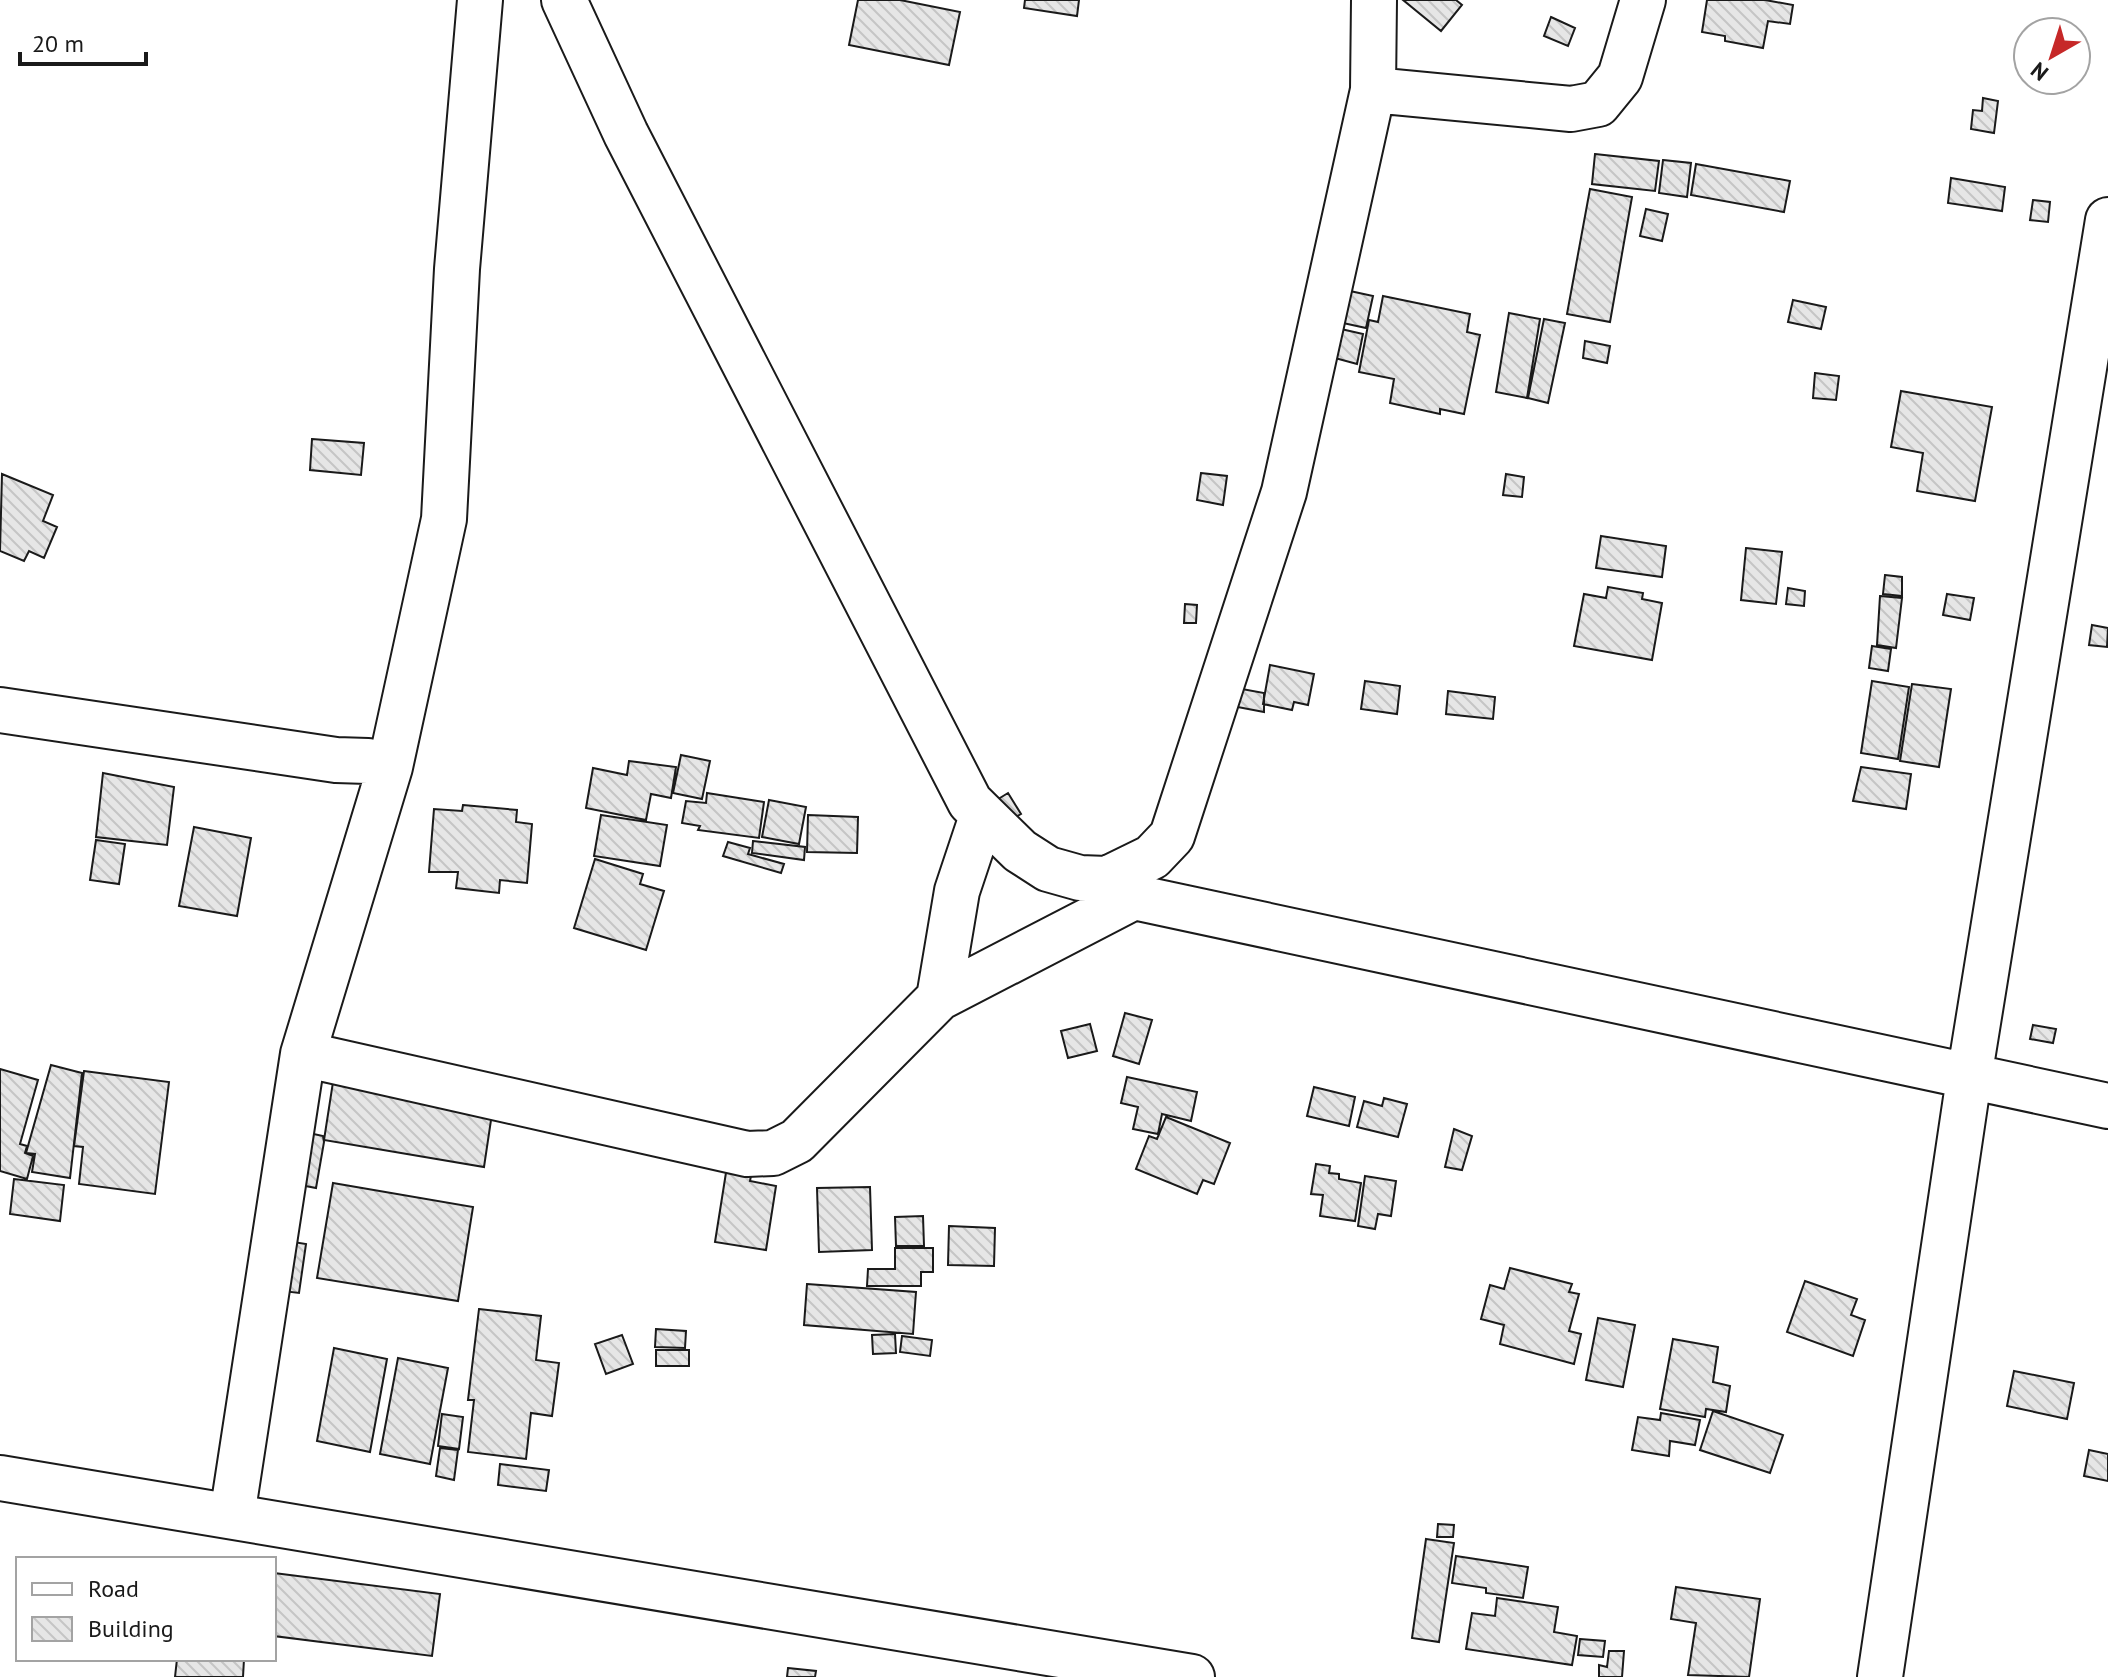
<svg xmlns="http://www.w3.org/2000/svg" width="2108" height="1677" viewBox="0 0 2108 1677" font-family="'PT Sans',sans-serif">
	<defs>
		<pattern id="building-back-hatch" width="6" height="6" patternUnits="userSpaceOnUse" patternTransform="scale(2)"><rect width="6" height="6" fill="#e6e6e6"/><path d="M-1 5l2 2M0 0l6 6M5-1l2 2" fill="none" stroke="#c5c5c5"/></pattern>
	</defs>
	<rect width="100%" height="100%" fill="#fff"/>
	<path fill="url(#building-back-hatch)" stroke="#1a1a1a" stroke-width="2" d="M858 0H900L960 12 949 65 849 45Z
		M1025 0H1079L1077 16 1024 8Z
		M1403 0H1456L1462 5 1441 31Z
		M1707 0H1765L1793 5 1790 24 1768 21 1763 48 1725 41V36L1702 32Z
		M1551 17 1575 28 1568 46 1544 36Z
		M1983 98 1998 101 1994 133 1971 129 1973 110 1982 111Z
		M1595 154 1659 161 1655 191 1592 184Z
		M1663 160 1691 163 1687 197 1659 193Z
		M1696 164 1790 181 1784 212 1691 195Z
		M1951 178 2005 187 2002 211 1948 203Z
		M1590 189 1632 197 1610 322 1567 314Z
		M2033 200 2050 202 2048 222 2030 220Z
		M1646 209 1668 214 1662 241 1640 236Z
		M1350 291 1373 296 1366 328 1343 323Z
		M1383 296 1470 314 1467 332 1480 335 1464 414 1440 409V414L1390 403 1394 379 1359 372 1369 320 1378 322Z
		M1793 300 1826 307 1821 329 1788 322Z
		M1509 313 1540 319 1527 398 1496 392Z
		M1544 319 1565 323 1548 403 1528 398Z
		M1341 329 1363 334 1357 364 1335 358Z
		M1585 341 1610 346 1607 363 1583 358Z
		M1815 373 1839 376 1836 400 1813 398Z
		M1901 391 1992 407 1975 501 1917 491 1923 453 1891 447Z
		M312 439 364 443 361 475 310 470Z
		M1201 473 1227 476 1223 505 1197 500Z
		M2 474 53 495 43 521 57 527 44 558 29 551 24 561 0 551Z
		M1506 474 1524 477 1522 497 1503 495Z
		M1601 536 1666 546 1662 577 1596 568Z
		M1746 548 1782 552 1776 604 1741 600Z
		M1885 575 1902 577V596L1883 594Z
		M1608 587 1643 593 1642 599 1662 603 1652 660 1574 646 1584 594 1606 598Z
		M1788 588 1805 591 1804 606 1786 604Z
		M1947 594 1974 598 1970 620 1943 615Z
		M1880 596 1902 598 1896 648 1877 645Z
		M1185 604 1197 605 1196 623H1184Z
		M2092 625 2108 628 2107 647 2089 645Z
		M1872 646 1891 649 1888 671 1869 668Z
		M1270 665 1314 674 1308 705 1294 702 1292 710 1263 704Z
		M1365 681 1400 686 1397 714 1361 709Z
		M1872 681 1909 687 1898 759 1861 753Z
		M1912 684 1951 689 1939 767 1900 761Z
		M1231 687 1264 693V712L1227 705Z
		M1448 691 1495 697 1493 719 1446 714Z
		M681 755 710 761 702 799 673 793Z
		M629 761 676 767 671 798 651 794 646 820 586 808 593 768 627 775Z
		M1861 767 1911 774 1906 809 1853 801Z
		M103 773 174 787 167 845 96 837Z
		M707 793 764 802 759 838 698 830 700 826 682 823 686 801 706 803Z
		M1008 793 1021 814 1007 822 995 801Z
		M769 800 806 807 799 844 762 837Z
		M463 805 517 810 516 822 532 824 527 883 500 880 499 893 456 888 458 872H429L434 809 462 811Z
		M601 815 667 825 660 866 594 856Z
		M808 815 858 817 857 853 807 852Z
		M194 827 251 838 237 916 179 906Z
		M96 840 125 844 119 884 90 880Z
		M753 841 805 847 804 860 752 853Z
		M728 842 750 848 748 854 784 864 781 873 723 856Z
		M595 859 643 874 640 884 664 891 646 950 574 928Z
		M1125 1013 1152 1020 1139 1064 1113 1056Z
		M1090 1024 1097 1051 1068 1058 1061 1031Z
		M2033 1025 2056 1029 2053 1043 2030 1039Z
		M51 1065 82 1073 70 1178 32 1172 35 1154 26 1153Z
		M0 1069 38 1080 20 1144 27 1146 25 1153 33 1156 27 1179 0 1171Z
		M84 1071 169 1082 155 1194 79 1184 83 1147 74 1146Z
		M1127 1077 1197 1092 1191 1121 1162 1114 1158 1134 1133 1129 1138 1107 1121 1103Z
		M333 1082 494 1100 484 1167 324 1140Z
		M1314 1087 1355 1097 1349 1126 1307 1116Z
		M1384 1098 1407 1104 1398 1137 1357 1127 1364 1101 1382 1106Z
		M1166 1117 1230 1143 1214 1184 1203 1180 1197 1194 1136 1169 1149 1136 1157 1139Z
		M1454 1129 1472 1136 1462 1170 1445 1167Z
		M300 1131 323 1136 324 1142 316 1188 290 1183Z
		M728 1160 753 1165 750 1181 776 1186 766 1250 715 1242Z
		M1316 1164 1330 1166 1329 1173 1339 1174V1179L1361 1183 1355 1221 1320 1216 1323 1195 1311 1194Z
		M1365 1176 1396 1181 1391 1216 1378 1214 1375 1229 1358 1226Z
		M14 1179 64 1185 60 1221 10 1214Z
		M333 1183 473 1207 458 1301 317 1278Z
		M870 1187 872 1250 819 1252 817 1188Z
		M923 1216 924 1246H896L895 1217Z
		M949 1226 995 1228 994 1266 948 1265Z
		M281 1240 306 1244 299 1293 274 1290Z
		M895 1248H933V1272H921V1286H867L868 1269H895Z
		M1510 1268 1572 1284 1569 1292 1579 1294 1569 1331 1581 1334 1574 1364 1500 1344 1504 1325 1481 1319 1490 1285 1504 1289Z
		M1805 1281 1857 1299 1851 1315 1865 1320 1853 1356 1787 1332Z
		M807 1284 916 1292 913 1334 804 1325Z
		M479 1309 541 1316 536 1360 559 1363 552 1416 531 1413 526 1459 468 1452 474 1400H468Z
		M1598 1318 1635 1325 1623 1387 1586 1380Z
		M656 1329 686 1331 685 1348 655 1347Z
		M895 1334 896 1353 873 1354 872 1335Z
		M622 1335 633 1364 606 1374 595 1344Z
		M902 1336 932 1340 930 1356 900 1352Z
		M1673 1339 1718 1347 1713 1382 1730 1386 1726 1412 1706 1409 1705 1417 1660 1409Z
		M334 1348 387 1359 370 1452 317 1441Z
		M656 1350H689V1366H656Z
		M398 1358 448 1368 430 1464 380 1454Z
		M2014 1371 2074 1383 2067 1419 2007 1406Z
		M1713 1411 1783 1435 1770 1473 1700 1450Z
		M1661 1413 1700 1420 1695 1445 1670 1441 1669 1456 1632 1450 1638 1417 1660 1420Z
		M442 1414 463 1417 459 1449 438 1446Z
		M440 1448 458 1450 454 1480 436 1476Z
		M2089 1450 2108 1454V1481L2084 1476Z
		M500 1464 549 1470 546 1491 498 1485Z
		M1438 1524 1454 1525 1453 1537H1437Z
		M1426 1539 1454 1543 1439 1642 1412 1638Z
		M1456 1556 1528 1567 1523 1598 1486 1593V1588L1452 1583Z
		M274 1573 440 1594 432 1656 274 1636Z
		M1676 1587 1760 1599 1749 1677 1688 1675 1696 1623 1671 1619Z
		M1497 1598 1558 1607 1554 1632 1577 1636 1572 1665 1466 1649 1472 1613 1495 1616Z
		M1580 1639 1605 1641 1603 1657 1578 1655Z
		M1609 1651H1624L1622 1677H1599V1665L1607 1667Z
		M177 1659H244L243 1677H175Z
		M788 1668 816 1671 815 1677H787Z"/>
	<g fill="none" stroke-linecap="round" stroke-linejoin="round">
		<defs>
			<path id="minor" d="M564 0 626 134 970 802 1020 851 1048 869 1080 878 1107 879 1134 897 2108 1106
				M1373 90 1571 109 1598 104 1620 77 1643 0
				M0 710 336 760 368 761 390 767 444 519 457 269 480 0
				M1107 879 1152 857 1172 836 1284 492 1373 90 1374 0
				M939 998 957 891 982 816
				M303 1054 747 1154 773 1153 797 1141 939 998 1134 897
				M0 1478 1192 1677
				M232 1516 303 1054 390 767
				M1880 1677 1969 1078 2108 220"/>
		</defs>
		<use href="#minor" stroke="#1a1a1a" stroke-width="48"/>
		<use href="#minor" stroke="#fff" stroke-width="44"/>
	</g>
	<rect x="16" y="1557" width="260" height="104" fill="#ffffff" stroke="#a3a3a3" stroke-width="2"/>
	<rect x="32" y="1583" width="40" height="12" fill="#ffffff" stroke="#a3a3a3" stroke-width="2"/>
	<text x="88" y="1597" font-size="24" fill="#1a1a1a">Road</text>
	<rect x="32" y="1617" width="40" height="24" fill="url(#building-back-hatch)" stroke="#a3a3a3" stroke-width="2"/>
	<text x="88" y="1637" font-size="24" fill="#1a1a1a">Building</text>
	<g transform="translate(2052 56) rotate(219)"><circle r="38" fill="#ffffff" stroke="#a3a3a3" stroke-width="2"/>
	<path d="M0-6L14 30L0 20L-14 30Z" fill="#c62828"/>
	<text y="-12" font-size="22" font-weight="bold" text-anchor="middle" fill="#1a1a1a">N</text>
	</g>
	<path d="M20 52v12h126v-12" fill="none" stroke="#1a1a1a" stroke-width="4"/>
	<text x="32" y="52" font-size="24" fill="#1a1a1a" stroke="#ffffff" stroke-width="6" paint-order="stroke">20 m</text>
</svg>
